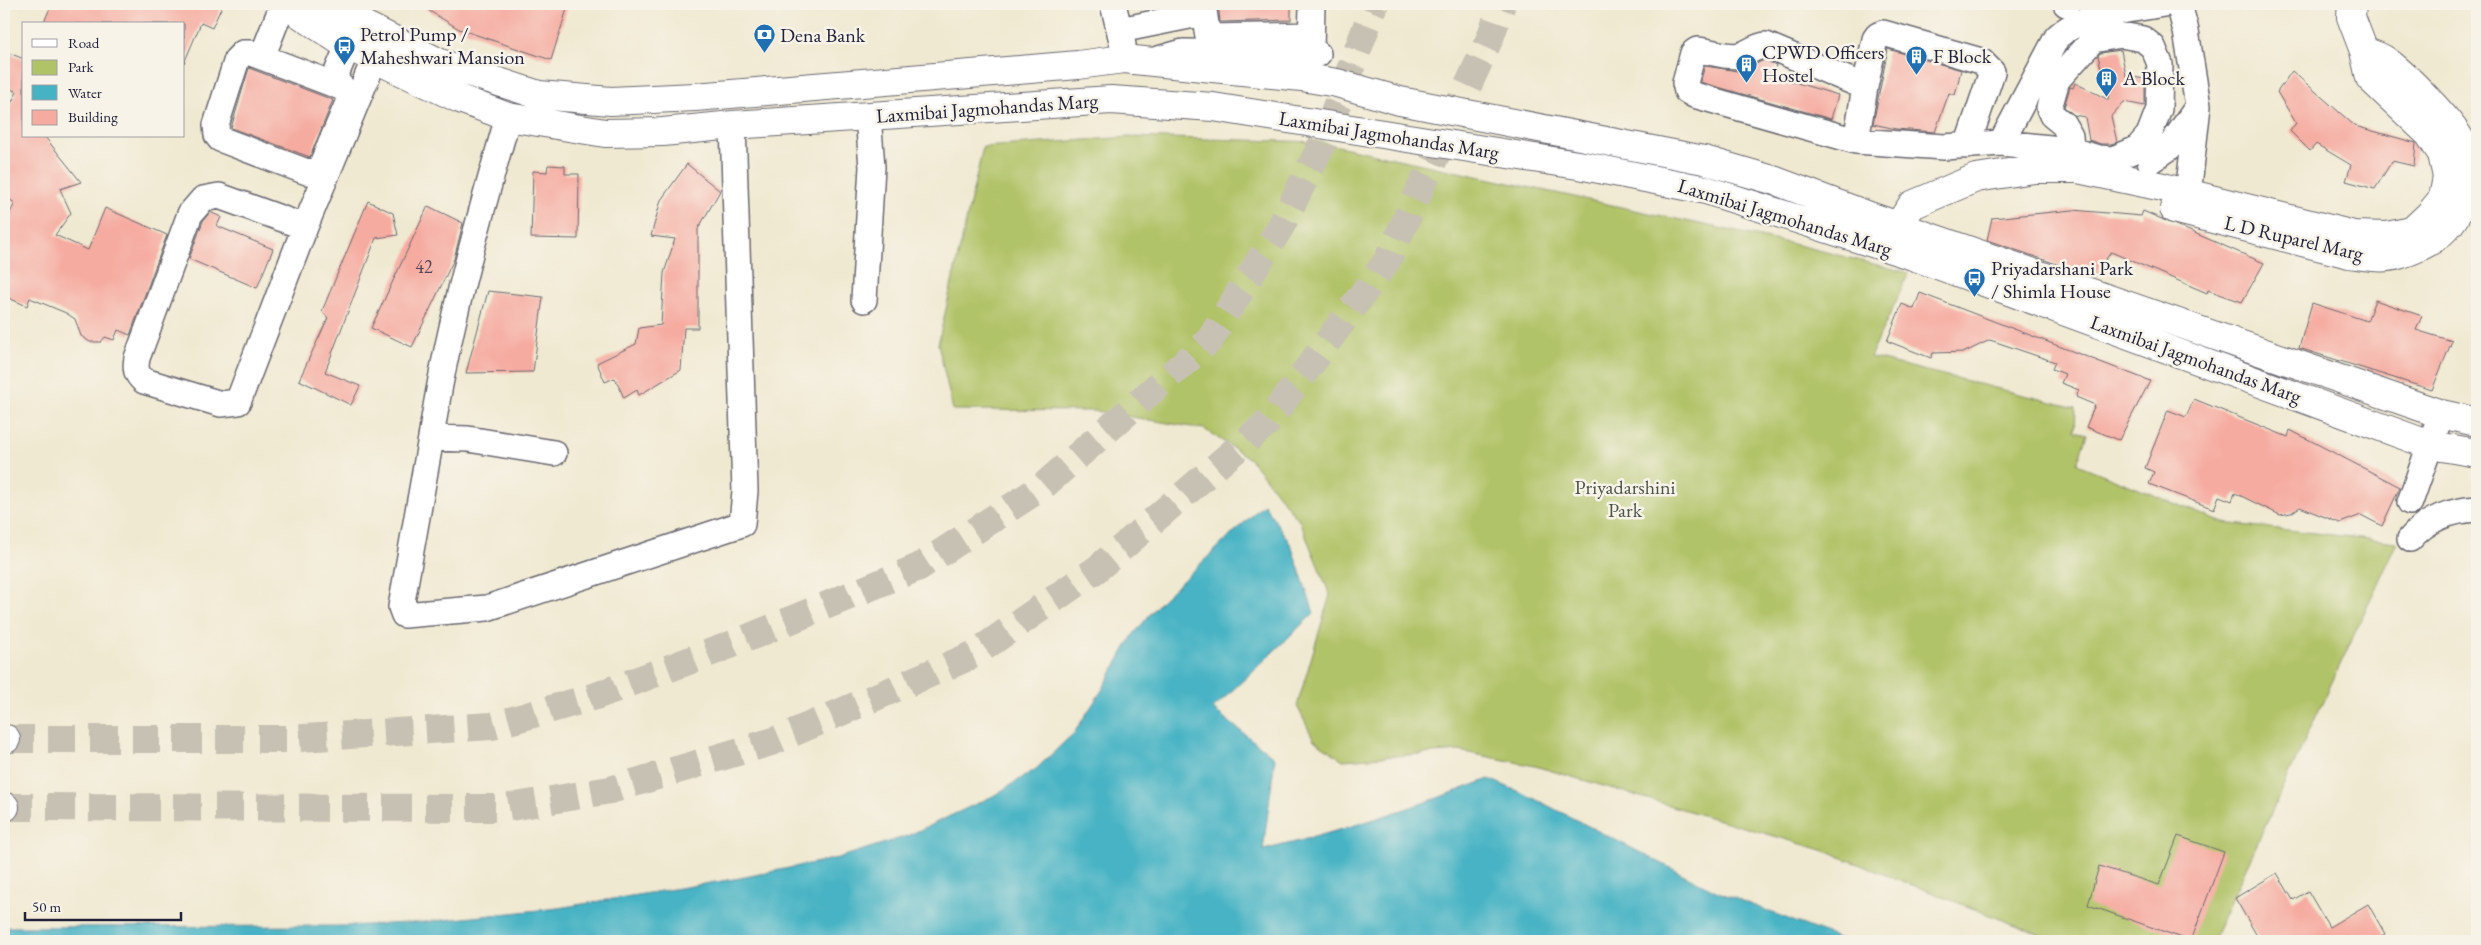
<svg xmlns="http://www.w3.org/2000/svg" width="2481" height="945" viewBox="0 0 2481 945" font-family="'EB Garamond',serif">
	<rect width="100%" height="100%" fill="#f7f3e8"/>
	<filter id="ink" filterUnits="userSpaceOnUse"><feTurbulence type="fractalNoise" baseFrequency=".02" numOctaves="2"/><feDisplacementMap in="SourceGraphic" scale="10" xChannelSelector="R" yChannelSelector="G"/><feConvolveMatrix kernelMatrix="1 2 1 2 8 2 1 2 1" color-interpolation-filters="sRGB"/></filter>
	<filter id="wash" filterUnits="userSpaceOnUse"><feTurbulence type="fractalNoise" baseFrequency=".0096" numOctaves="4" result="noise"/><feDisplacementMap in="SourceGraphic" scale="20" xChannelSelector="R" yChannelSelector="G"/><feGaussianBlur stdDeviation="1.12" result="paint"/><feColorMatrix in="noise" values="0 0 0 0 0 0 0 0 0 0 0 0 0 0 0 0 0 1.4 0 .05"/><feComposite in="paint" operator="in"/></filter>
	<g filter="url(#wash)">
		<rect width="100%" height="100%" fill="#f0e9d1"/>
		<path fill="#b1c367" stroke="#6a7251" d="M1130 137 1319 142 1802 246 1909 273 1870 357 2076 408 2075 431 2087 434 2077 464 2223 523 2397 542 2212 941H2057L1822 850 1535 766 1459 751 1343 760 1314 740 1297 706 1330 595 1300 522 1250 459 1204 429 1095 411 953 410 938 344 983 147Z"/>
		<path fill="#46b3c4" stroke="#346a80" d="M1264 504 1291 545 1314 613 1213 709 1275 758 1263 850C1340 832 1415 807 1489 779L1529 796 1716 891 1845 941H4V927L347 926 425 922 558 908 740 878 838 858 907 836 993 796 1036 769 1074 733 1102 690 1133 635 1161 601Z"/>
		<g id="blocks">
			<path fill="#f6aba0" d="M52 4H223L212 28 201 23 184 63V24H43Z
				M418 4H549L567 9 551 60 459 29Z
				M1218 4H1291V20L1220 22Z
				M1888 49 1961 70 1955 95 1949 93 1935 132 1896 129 1873 124Z
				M2121 50 2126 76 2145 79V106L2124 102 2111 116 2117 142 2111 144H2101L2089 140 2085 117 2074 115 2064 107 2070 87 2073 88 2075 83 2109 100 2098 56 2100 53Z
				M4 51 24 59V136L45 137 81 182 60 189 71 213 55 235 88 250 105 208 167 235 130 335 118 330 114 340 105 337 101 342H90L81 336 75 319 66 313 30 298 27 306 4 296V225L15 203 4 196V117L17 92 4 86Z
				M1764 60 1776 65 1773 76 1838 95 1831 119 1700 82 1705 66 1744 72 1745 69Z
				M249 68 333 100 310 157 231 128Z
				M2292 71 2355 126 2416 143 2414 166 2392 161 2375 189 2346 181 2351 165 2316 144 2310 151 2290 131 2296 123 2277 92Z
				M687 164 720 191 698 229V328H684L681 370 639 395 637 390 624 398 615 378 605 382 597 363 636 344 639 328 661 325 664 273 675 239 651 236 661 200Z
				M548 165 565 166V174H579L578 239 531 238 533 171 547 172Z
				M368 201 393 213 398 235 376 238 325 372 360 386 351 405 299 380 328 318 322 311Z
				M428 206 463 223 454 259 412 347 371 328Z
				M2073 210 2141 216 2143 211 2264 263 2242 302 2208 290 2207 293 2111 252 2094 277 1987 240 1992 218Z
				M210 212 221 217 217 226 273 249 257 288 189 259 203 221Z
				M488 291 543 297 533 372 466 373Z
				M1920 293 2150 381 2119 440 2086 427 2095 405 2076 397 2079 390 2061 383 2065 374 2052 369 2055 362 1990 340 1965 352 1933 353 1931 358 1887 341 1902 304 1914 309Z
				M2375 300 2422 316 2416 330 2452 341 2432 390 2299 348 2312 303 2367 321Z
				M2194 399 2288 437 2290 430 2400 487 2382 526 2361 515 2340 523 2300 507 2291 513 2280 515 2235 493 2232 501 2219 496 2214 509 2149 484 2154 472 2145 468 2168 410 2186 417Z
				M2178 836 2224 852 2191 941 2088 905 2099 866 2159 885Z
				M2277 873 2293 900 2308 891 2329 927 2368 904 2385 934 2373 941H2260L2235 898Z"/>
		</g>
	</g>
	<g filter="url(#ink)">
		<use href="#blocks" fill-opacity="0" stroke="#6a6870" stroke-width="1"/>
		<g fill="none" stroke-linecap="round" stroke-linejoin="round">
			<path stroke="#c7c1b3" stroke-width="28" stroke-dasharray="28 14" stroke-linecap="butt" d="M6 739H286L492 726 596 696 733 644 919 567 1042 487 1209 341 1281 226 1322 144 1375 4
				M5 807 505 808 610 790 774 741 973 655 1097 569 1268 422 1387 261 1490 38 1502 4"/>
			<defs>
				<path id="street" d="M1113 4 1123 45
					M1203 4 1208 37 1311 35
					M2066 4H2067
					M2179 4 2186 31 2198 106 2186 212
					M1120 30 1204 13
					M1311 51 1312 4
					M243 53H251L343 88 348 96V103L320 169 307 172 220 139 217 135 216 125 237 59Z
					M262 57 283 4
					M1155 60 1183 52 1318 54
					M332 84 348 46
					M1865 87 1875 39 1878 35 1883 33 1981 61 1992 72 1967 146
					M508 117C478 223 447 329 431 438L468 439 554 453
					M1856 141 1865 87 1766 45C1756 46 1750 52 1741 55 1727 58 1711 51 1697 50L1693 53 1685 83 1687 91 1694 95 1856 141 1944 147 2001 143 2057 37C2082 13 2131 10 2164 4
					M2001 143 2071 150 2098 158 2113 159 2137 149 2149 135 2159 109 2160 64 2153 47 2143 39 2121 35 2093 40 2057 80 2049 108 2052 115 2063 124 2070 136 2071 150
					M2150 161 2169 148 2196 109
					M305 227 219 196 203 199 190 214 137 358C135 369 136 374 144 381L221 404 238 402 305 227 374 60
					M864 300 872 167 868 116
					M431 438 401 607 404 615 487 608 742 524 745 491 733 125
					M2410 502 2441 414
					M2410 539C2427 519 2452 510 2477 509"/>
				<path id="secondary" d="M285 4 348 46 460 99 508 117 605 133 663 132 733 125 1111 100 1213 107 1584 166 1706 190 1913 256 2430 445 2477 453
					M331 4 362 24 440 63 539 95 611 101 695 97 1078 65 1124 59 1302 77 1337 83 1400 101 1704 160 1776 181 1875 218 2441 414 2477 422
					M2174 209 2349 254C2364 256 2383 260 2398 255 2437 244 2464 220 2466 179 2466 167 2466 151 2461 141 2451 121 2404 73 2385 60 2379 56 2371 54 2364 51
					M1895 242 1904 217 1912 205 1976 178 2034 169H2078L2163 187 2354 235 2387 236 2412 231 2429 215 2443 198 2447 177 2442 154 2429 134 2370 78 2364 51 2351 17 2352 4"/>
				<path id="highway" d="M4 739H6
					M4 807H5"/>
			</defs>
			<use href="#street" stroke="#6a6870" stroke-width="28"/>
			<use href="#secondary" stroke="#6a6870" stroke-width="30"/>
			<use href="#highway" stroke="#6a6870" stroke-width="30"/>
			<use href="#street" stroke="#fff" stroke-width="25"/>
			<use href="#secondary" stroke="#fff" stroke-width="28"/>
			<use href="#highway" stroke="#fff" stroke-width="28"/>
		</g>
	</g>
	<defs>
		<symbol id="bank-pin" viewBox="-11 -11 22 30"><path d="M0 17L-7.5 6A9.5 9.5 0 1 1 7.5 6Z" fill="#1f6fb2" stroke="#f7f3e8"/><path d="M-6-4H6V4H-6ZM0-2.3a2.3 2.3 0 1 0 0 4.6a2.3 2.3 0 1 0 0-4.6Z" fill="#fff"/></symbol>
		<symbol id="bus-pin" viewBox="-11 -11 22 30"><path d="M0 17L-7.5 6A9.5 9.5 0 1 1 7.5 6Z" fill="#1f6fb2" stroke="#f7f3e8"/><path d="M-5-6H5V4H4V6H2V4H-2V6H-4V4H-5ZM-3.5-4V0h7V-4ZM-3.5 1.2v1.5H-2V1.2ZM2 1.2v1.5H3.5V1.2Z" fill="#fff"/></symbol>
		<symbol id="building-pin" viewBox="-11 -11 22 30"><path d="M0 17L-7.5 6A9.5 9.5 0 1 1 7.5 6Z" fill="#1f6fb2" stroke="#f7f3e8"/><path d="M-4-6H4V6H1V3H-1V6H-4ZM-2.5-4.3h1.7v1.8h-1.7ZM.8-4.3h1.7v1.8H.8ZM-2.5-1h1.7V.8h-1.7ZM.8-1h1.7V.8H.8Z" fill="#fff"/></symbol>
	</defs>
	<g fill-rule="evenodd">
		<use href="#bank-pin" x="752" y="22" width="25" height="34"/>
		<use href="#bus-pin" x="332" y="34" width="25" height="34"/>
		<use href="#building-pin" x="1904" y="44" width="25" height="34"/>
		<use href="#building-pin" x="1734" y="52" width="25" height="34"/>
		<use href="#building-pin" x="2094" y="66" width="25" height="34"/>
		<use href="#bus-pin" x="1962" y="266" width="25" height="34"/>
	</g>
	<g text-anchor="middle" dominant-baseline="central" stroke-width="5" stroke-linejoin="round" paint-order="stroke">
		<g font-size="18" fill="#574454">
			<text x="424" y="266">42</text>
		</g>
		<g font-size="20" fill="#22223b" stroke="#f7f3e8" text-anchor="start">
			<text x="360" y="34">Petrol Pump /<tspan x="360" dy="23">Maheshwari Mansion</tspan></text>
			<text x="780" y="35">Dena Bank</text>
			<text x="1762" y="52">CPWD Officers<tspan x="1762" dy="23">Hostel</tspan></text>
			<text x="1933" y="56">F Block</text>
			<text x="2123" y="78">A Block</text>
			<text x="1991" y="268">Priyadarshani Park<tspan x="1991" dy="23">/ Shimla House</tspan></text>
		</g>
		<g font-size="20" fill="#22223b" stroke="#f7f3e8">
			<text transform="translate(987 108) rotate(-4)">Laxmibai Jagmohandas Marg</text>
			<text transform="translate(1389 135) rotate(9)">Laxmibai Jagmohandas Marg</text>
			<text transform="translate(1785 217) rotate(17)">Laxmibai Jagmohandas Marg</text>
			<text transform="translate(2294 238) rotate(13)">L D Ruparel Marg</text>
			<text transform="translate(2196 359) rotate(20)">Laxmibai Jagmohandas Marg</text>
		</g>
		<g font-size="20" fill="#4d5248" stroke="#f7f3e8">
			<text x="1625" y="487">Priyadarshini<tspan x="1625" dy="23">Park</tspan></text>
		</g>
	</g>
	<rect width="2481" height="945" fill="none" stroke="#f7f3e8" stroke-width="20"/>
	<rect x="22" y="22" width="162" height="115" fill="#f7f3e8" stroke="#a29fa3"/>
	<rect x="32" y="39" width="25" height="8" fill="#ffffff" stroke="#a29fa3"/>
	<text x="68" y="48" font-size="15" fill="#22223b">Road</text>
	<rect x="32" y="60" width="25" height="15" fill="#b1c367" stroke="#a29fa3"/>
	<text x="68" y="72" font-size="15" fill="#22223b">Park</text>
	<rect x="32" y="85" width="25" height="15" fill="#46b3c4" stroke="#a29fa3"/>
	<text x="68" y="98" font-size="15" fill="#22223b">Water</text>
	<rect x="32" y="110" width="25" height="15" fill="#f6aba0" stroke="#a29fa3"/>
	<text x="68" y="122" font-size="15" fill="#22223b">Building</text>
	<path d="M25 912v8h156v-8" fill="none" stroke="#22223b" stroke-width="2.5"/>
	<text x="32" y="912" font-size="15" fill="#22223b" stroke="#f7f3e8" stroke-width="4" paint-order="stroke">50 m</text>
</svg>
